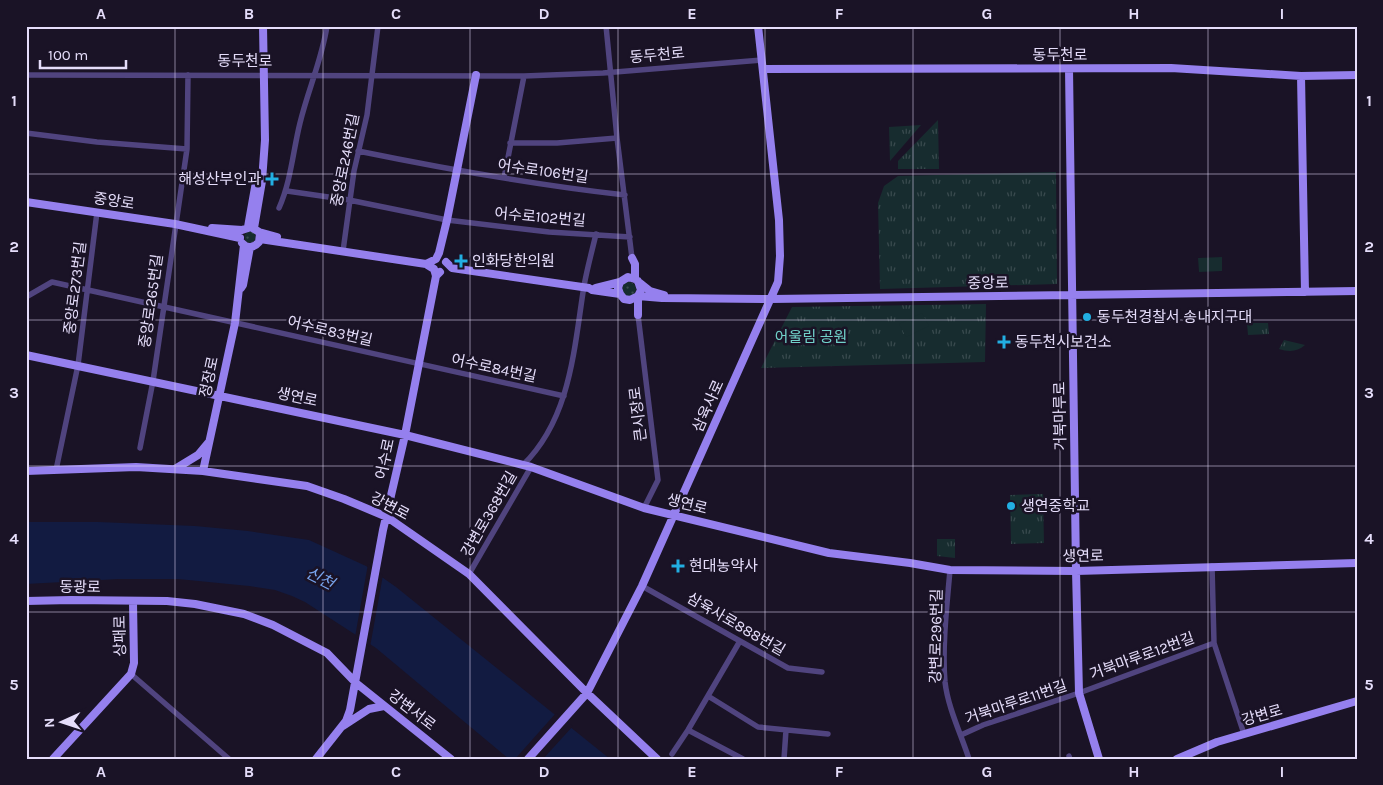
<svg xmlns="http://www.w3.org/2000/svg" width="1383" height="785" viewBox="0 0 1383 785" font-family="Karla,'Noto Sans KR',sans-serif">
	<defs>
		<pattern id="grass-dots" width="8" height="8" patternUnits="userSpaceOnUse" patternTransform="scale(1.25)"><rect width="8" height="8" fill="#172c2f"/><path d="M2 2h.1M6 6h.1" fill="none" stroke="#394a4e" stroke-width="1.8" stroke-linecap="round"/></pattern>
		<pattern id="park-tufts" width="24" height="20" patternUnits="userSpaceOnUse" patternTransform="scale(1.25)"><rect width="24" height="20" fill="#172c2f"/><path d="M3 7l-1-3M5 7V3M7 7l1-3M15 17l-1-3M17 17v-4M19 17l1-3" fill="none" stroke="#394a4e"/></pattern>
	</defs>
	<rect width="100%" height="100%" fill="#1a1326"/>
	<path fill="url(#grass-dots)" d="M244.5 237a5.5 5.5 0 1 1 11 0a5.5 5.5 0 1 1-11 0Z
		M622 289a7 7 0 1 1 14 0a7 7 0 1 1-14 0Z"/>
	<path fill="url(#park-tufts)" d="M938 120 939 169H898V161Z
		M921 125 890 161 889 127Z
		M1056 172 1057 284 880 289 878 203 884 186 898 176Z
		M986 304 985 362 761 368 792 307Z
		M1247 323H1268L1269 334 1248 335Z
		M1284 340 1305 345C1297 352 1289 352 1279 349Z
		M1043 494 1044 543 1011 544 1010 495Z
		M937 539H955V558L937 556Z"/>
	<path fill="#172c2f" d="M1222 257V271L1199 272 1198 258Z
		M922 313 929 326 906 337 899 324Z"/>
	<path fill="#121b41" d="M26 522H98L195 526 248 531 309 540 366 566 396 587 610 759H509L376 648 305 602 292 596 275 590 249 586 178 579H118L26 584Z"/>
	<path fill="#1a1326" d="M368 564 383 575 370 647 355 637Z
		M556 713 573 726 543 759H515Z"/>
	<g fill="none" stroke-linecap="round" stroke-linejoin="round">
		<path stroke="#50447f" stroke-width="5.5" d="M606 26 617 138 632 258
			M26 75 524 76 603 73 762 60
			M26 133 97 142 187 149
			M510 143H557L617 138
			M358 151C446 169 535 185 625 195
			M504 178 524 76
			M287 191 349 200 447 220 549 232 630 237
			M279 208C291 181 293 151 300 123 308 90 322 59 327 26
			M343 251 354 171 367 115 378 26
			M26 297 52 282 564 396
			M638 315 658 480 644 508
			M140 448 153 381 187 149 188 75
			M523 465C571 418 574 348 584 286 587 269 592 251 596 234
			M56 470 78 365 97 212
			M1212 566 1214 643 1244 734
			M950 570C947 605 942 647 945 682 948 708 961 734 969 759
			M469 574 531 467
			M642 586 788 668 822 672
			M131 674 229 759
			M708 696 758 727 828 734
			M688 730 743 759
			M961 735 983 725 1079 693 1214 643
			M672 754 688 730 740 641
			M1069 756 1070 759
			M784 759 786 730"/>
		<path stroke="#9580ee" stroke-width="8" d="M763 69 1171 68 1301 76 1357 75
			M1069 69 1076 571 1079 693 1099 759
			M1301 76 1305 292
			M26 202 175 224 240 238
			M248 227 256 182 259 176
			M212 228 242 230 251 227 259 232 277 237
			M254 228 262 181 265 140 263 26
			M260 239 426 264 434 269 436 276
			M242 243C247 249 254 248 259 242L260 234
			M632 258 635 264V279
			M446 262 452 268 589 288 592 290 620 294 624 299 630 300 638 296 662 298 771 299 1357 291
			M426 264 436 259 439 253 447 220 476 75
			M638 281 641 290 638 296V315
			M241 288 243 285 250 247
			M596 288 620 282
			M620 294 618 288 620 282 628 277 635 279 650 291 664 295
			M26 355 405 435 531 467 644 508 829 553 910 563 950 570 1076 571 1357 563
			M175 469 198 455 208 443
			M26 471 136 467 203 471 307 486 344 499 387 517 469 574 587 693 657 759
			M203 471 235 323 244 245
			M26 601 71 600 167 601 195 604 244 614 273 625 327 653 356 683 451 759
			M343 726 369 709 384 706
			M53 759 131 674 134 663 133 602
			M316 759 346 721 350 710 383 530 405 435 436 276 440 272
			M528 759 587 693 642 586 778 282 780 256 779 220 758 26
			M1177 759 1217 742 1357 701"/>
	</g>
	<path fill="none" stroke="#e5ddfa" stroke-width="1" stroke-opacity="0.55" d="M175 26V759M323 26V759M470 26V759M618 26V759M765 26V759M913 26V759M1060 26V759M1208 26V759M26 174H1357M26 320H1357M26 466H1357M26 612H1357"/>
	<g fill="#22afe2" stroke="#1a1326" stroke-width="2">
		<path d="M269.5 171.5h5v5h5v5h-5v5h-5v-5h-5v-5h5z"/>
		<path d="M458.5 253.5h5v5h5v5h-5v5h-5v-5h-5v-5h5z"/>
		<circle cx="1087" cy="317" r="5"/>
		<path d="M1001.5 334.5h5v5h5v5h-5v5h-5v-5h-5v-5h5z"/>
		<circle cx="1011" cy="506" r="5"/>
		<path d="M675.5 558.5h5v5h5v5h-5v5h-5v-5h-5v-5h5z"/>
	</g>
	<g text-anchor="middle" dominant-baseline="central" stroke-width="5" stroke-linejoin="round" paint-order="stroke">
		<g font-size="15" fill="#e5ddfa" stroke="#1a1326">
			<text transform="translate(657 55) rotate(-5)">동두천로</text>
			<text x="1060" y="55">동두천로</text>
			<text x="245" y="61">동두천로</text>
			<text transform="translate(345 160) rotate(-79)">중앙로246번길</text>
			<text transform="translate(543 171) rotate(8)">어수로106번길</text>
			<text transform="translate(114 201) rotate(9)">중앙로</text>
			<text transform="translate(540 217) rotate(5)">어수로102번길</text>
			<text transform="translate(988 283) rotate(-1)">중앙로</text>
			<text transform="translate(75 288) rotate(-83)">중앙로273번길</text>
			<text transform="translate(151 301) rotate(-82)">중앙로265번길</text>
			<text transform="translate(330 331) rotate(13)">어수로83번길</text>
			<text transform="translate(494 368) rotate(12)">어수로84번길</text>
			<text transform="translate(209 377) rotate(-78)">정장로</text>
			<text transform="translate(297 397) rotate(12)">생연로</text>
			<text transform="translate(708 406) rotate(-66)">삼육사로</text>
			<text transform="translate(638 414) rotate(-97)">큰시장로</text>
			<text transform="translate(1060 416) rotate(-91)">거북마루로</text>
			<text transform="translate(385 459) rotate(-78)">어수로</text>
			<text transform="translate(687 504) rotate(14)">생연로</text>
			<text transform="translate(390 506) rotate(28)">강변로</text>
			<text transform="translate(489 514) rotate(-60)">강변로368번길</text>
			<text transform="translate(1083 556) rotate(-1)">생연로</text>
			<text transform="translate(80 587) rotate(1)">동광로</text>
			<text transform="translate(736 624) rotate(30)">삼육사로888번길</text>
			<text transform="translate(120 636) rotate(-91)">상패로</text>
			<text transform="translate(936 636) rotate(-89)">강변로296번길</text>
			<text transform="translate(1142 656) rotate(-20)">거북마루로12번길</text>
			<text transform="translate(1016 702) rotate(-19)">거북마루로11번길</text>
			<text transform="translate(412 710) rotate(38)">강변서로</text>
			<text transform="translate(1262 715) rotate(-16)">강변로</text>
		</g>
		<g font-size="15" fill="#e5ddfa" stroke="#1a1326" text-anchor="start">
			<text x="261" y="179" text-anchor="end">해성산부인과</text>
			<text x="472" y="261">인화당한의원</text>
			<text x="1097" y="317">동두천경찰서 송내지구대</text>
			<text x="1015" y="342">동두천시보건소</text>
			<text x="1021" y="506">생연중학교</text>
			<text x="689" y="566">현대농약사</text>
		</g>
		<g font-size="15" fill="#71d2ca" stroke="#1a1326">
			<text x="811" y="337">어울림 공원</text>
		</g>
		<g font-size="16" font-style="italic" fill="#78a4ed" stroke="#1a1326">
			<text transform="translate(320 578) rotate(27)">신천</text>
		</g>
	</g>
	<rect width="1383" height="785" fill="none" stroke="#1a1326" stroke-width="55"/>
	<g transform="translate(62 722) rotate(267)" stroke="#1a1326" stroke-width="4" paint-order="stroke">
	<path d="M0-4L9 19L0 12L-9 19Z" fill="#e5ddfa"/>
	<text y="-8" font-size="14" font-weight="bold" text-anchor="middle" fill="#e5ddfa">N</text>
	</g>
	<path d="M40 60v8h86v-8" fill="none" stroke="#e5ddfa" stroke-width="2.5"/>
	<text x="48" y="60" font-size="15" fill="#e5ddfa" stroke="#1a1326" stroke-width="4" paint-order="stroke">100 m</text>
	<rect x="28" y="28" width="1328" height="730" fill="none" stroke="#e5ddfa" stroke-width="2"/>
	<g font-size="16" text-anchor="middle" font-weight="bold" fill="#e5ddfa">
		<text x="101" y="19">A</text>
		<text x="249" y="19">B</text>
		<text x="396" y="19">C</text>
		<text x="544" y="19">D</text>
		<text x="692" y="19">E</text>
		<text x="839" y="19">F</text>
		<text x="987" y="19">G</text>
		<text x="1134" y="19">H</text>
		<text x="1282" y="19">I</text>
		<text x="14" y="106">1</text>
		<text x="1369" y="106">1</text>
		<text x="14" y="252">2</text>
		<text x="1369" y="252">2</text>
		<text x="14" y="398">3</text>
		<text x="1369" y="398">3</text>
		<text x="14" y="544">4</text>
		<text x="1369" y="544">4</text>
		<text x="14" y="690">5</text>
		<text x="1369" y="690">5</text>
		<text x="101" y="777">A</text>
		<text x="249" y="777">B</text>
		<text x="396" y="777">C</text>
		<text x="544" y="777">D</text>
		<text x="692" y="777">E</text>
		<text x="839" y="777">F</text>
		<text x="987" y="777">G</text>
		<text x="1134" y="777">H</text>
		<text x="1282" y="777">I</text>
	</g>
</svg>
